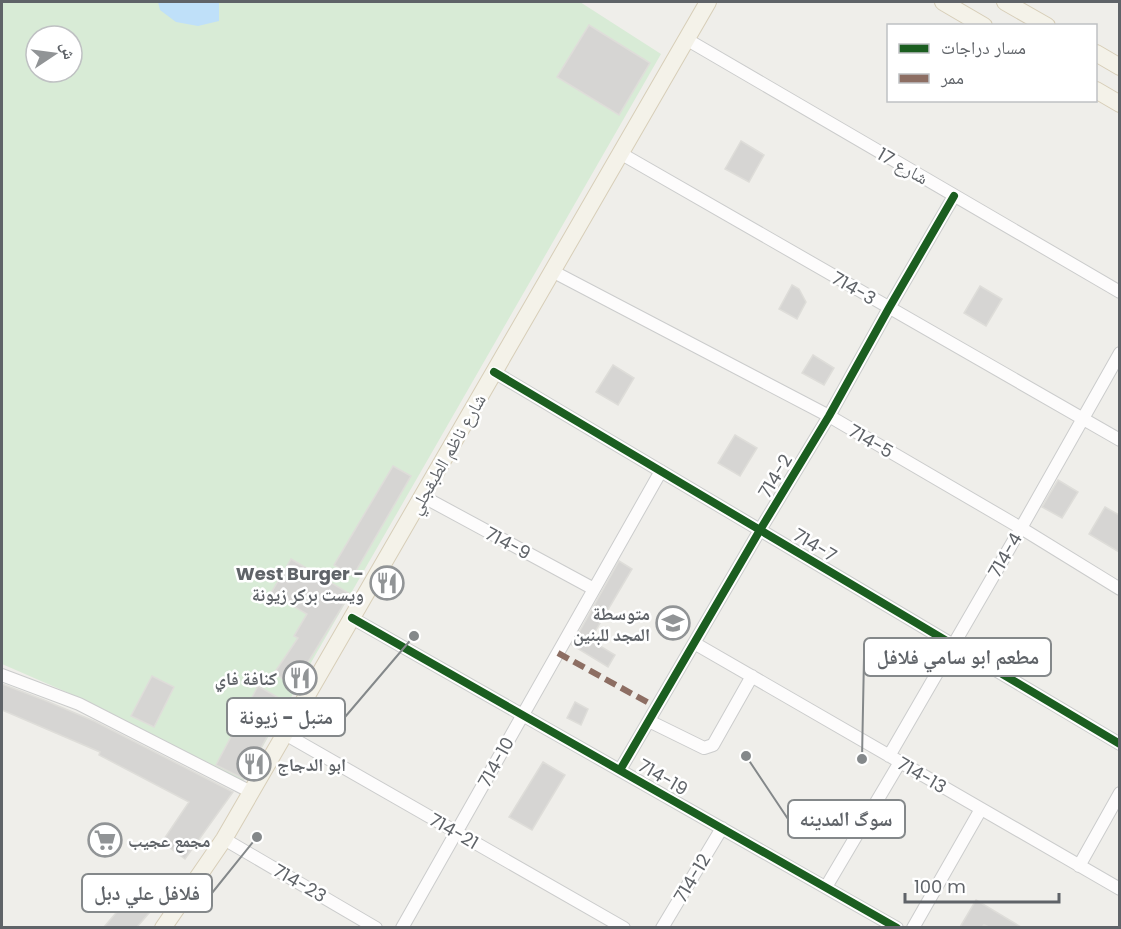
<svg xmlns="http://www.w3.org/2000/svg" width="1121" height="929" viewBox="0 0 1121 929" font-family="Poppins,'Noto Naskh Arabic',sans-serif">
	<rect width="100%" height="100%" fill="#efeeea"/>
	<path fill="#d8ebd6" fill-rule="evenodd" d="M2 2H580L661 54 243 781 87 701 2 664ZM36 36H72V72H36Z"/>
	<path fill="#bfe0f9" d="M158 2H219V21L198 26 176 22 160 10Z"/>
	<path fill="#d6d5d3" stroke="#deddd9" stroke-width="1.5" d="M589 25 650 63 619 115 557 77Z
		M741 141 764 155 749 182 725 169Z
		M792 285 799 289 806 302 797 319 779 309Z
		M980 286 1002 299 986 326 964 313Z
		M813 355 834 368 824 385 802 373Z
		M613 365 634 378 618 405 596 392Z
		M735 435 757 448 740 476 718 463Z
		M393 466 411 476 353 576 334 565Z
		M1058 480 1078 492 1062 518 1042 507Z
		M1105 507 1119 515V552L1089 534Z
		M291 559 350 594 292 688 275 672 298 638 294 636 307 614 271 593Z
		M619 561 632 569 590 640 615 655 608 667 572 645Z
		M152 676 174 687 154 727 131 716Z
		M2 684 44 700 94 721 233 792 185 859 162 842 189 802 99 755 100 752 2 710Z
		M258 686 286 702 244 779 216 765Z
		M575 702 588 709 581 725 567 718Z
		M543 762 565 775 532 830 509 817Z
		M149 874 168 891 137 927H104Z
		M976 900 1021 927H989L984 925 982 927H960Z"/>
	<g fill="none" stroke-linecap="round" stroke-linejoin="round">
		<defs>
			<path id="minor" d="M686 39 1120 292
				M620 153 1120 440
				M552 271 829 416 1021 528 1120 589
				M494 372 1120 744
				M422 496 594 589
				M352 618 897 928
				M694 643 1120 889
				M2 675 79 704 251 792
				M649 721 704 748 713 745 752 676
				M285 734 624 928
				M889 756 1021 528 1120 353
				M620 770 760 530 829 416 889 308 954 196
				M224 839 376 928
				M1079 866 1120 793
				M826 887 900 762
				M402 928 661 471
				M662 928 722 828
				M913 928 981 809"/>
			<path id="major" d="M943 2 984 26
				M1005 2 1047 26
				M1096 53 1120 67
				M1096 90 1120 104
				M163 928 224 839 708 2"/>
		</defs>
		<use href="#minor" stroke="#cbcccc" stroke-width="14"/>
		<use href="#major" stroke="#d7ceb8" stroke-width="18"/>
		<use href="#minor" stroke="#fdfcfc" stroke-width="12"/>
		<use href="#major" stroke="#f4f2e9" stroke-width="16"/>
		<path stroke="#8d6e63" stroke-width="6" stroke-dasharray="12 6" stroke-linecap="butt" d="M558 653 656 707"/>
		<defs>
			<path id="cycleway" d="M494 372 1120 744
				M352 618 897 928
				M620 770 760 530 829 416 889 308 954 196"/>
		</defs>
		<use href="#cycleway" stroke="#fff" stroke-width="11"/>
		<use href="#cycleway" stroke="#1b5e20" stroke-width="8"/>
	</g>
	<defs>
		<symbol id="restaurant-ring" viewBox="-11 -11 22 22"><circle r="9.5" fill="#fff" stroke="#919496" stroke-width="1.5"/><path d="M-5-6h1v4h1v-4h1v4h1v-4h1v5L-1.5 .5V6h-2V.5L-5-1ZM5-6V6H3V1.5H1.5Q1.5-4 5-6Z" fill="#919496"/></symbol>
		<symbol id="school-ring" viewBox="-11 -11 22 22"><circle r="9.5" fill="#fff" stroke="#919496" stroke-width="1.5"/><path d="M0-5L7-2L0 1L-7-2ZM-4 1L0 2.5L4 1V4Q0 6-4 4Z" fill="#919496"/></symbol>
		<symbol id="supermarket-ring" viewBox="-11 -11 22 22"><circle r="9.5" fill="#fff" stroke="#919496" stroke-width="1.5"/><path d="M-6-5.5h2.5l.6 2H6L4.5 2H-2.5L-4.4-4H-6ZM-1.5 3.2a1.3 1.3 0 1 0 .1 0ZM3 3.2a1.3 1.3 0 1 0 .1 0Z" fill="#919496"/></symbol>
	</defs>
	<g fill-rule="evenodd">
		<use href="#restaurant-ring" x="368" y="564" width="38" height="38"/>
		<use href="#school-ring" x="654" y="604" width="38" height="38"/>
		<use href="#restaurant-ring" x="281" y="659" width="38" height="38"/>
		<use href="#restaurant-ring" x="235" y="745" width="38" height="38"/>
		<use href="#supermarket-ring" x="86" y="821" width="38" height="38"/>
	</g>
	<g text-anchor="middle" dominant-baseline="central" stroke-width="5" stroke-linejoin="round" paint-order="stroke">
		<g font-size="18" fill="#5f6368" stroke="#fff">
			<text transform="translate(903 166) rotate(30)">شارع 17</text>
			<text transform="translate(854 288) rotate(30)">714-3</text>
			<text transform="translate(871 441) rotate(30)">714-5</text>
			<text transform="translate(447 454) rotate(-60)">شارع ناظم الطبقجلي</text>
			<text transform="translate(775 476) rotate(-59)">714-2</text>
			<text transform="translate(508 543) rotate(28)">714-9</text>
			<text transform="translate(815 545) rotate(31)">714-7</text>
			<text transform="translate(1005 555) rotate(-60)">714-4</text>
			<text transform="translate(496 762) rotate(-61)">714-10</text>
			<text transform="translate(922 775) rotate(30)">714-13</text>
			<text transform="translate(663 777) rotate(30)">714-19</text>
			<text transform="translate(454 831) rotate(30)">714-21</text>
			<text transform="translate(692 878) rotate(-59)">714-12</text>
			<text transform="translate(300 883) rotate(30)">714-23</text>
		</g>
		<g font-size="18" font-weight="bold" fill="#5f6368" stroke="#fff" text-anchor="end">
			<text x="364" y="573">West Burger -<tspan x="364" dy="21">ويست بركر زيونة</tspan></text>
			<text x="650" y="613">متوسطة<tspan x="650" dy="21">المجد للبنين</tspan></text>
			<text x="277" y="678">كنافة فاي</text>
			<text x="277" y="764" text-anchor="start">ابو الدجاج</text>
			<text x="128" y="840" text-anchor="start">مجمع عجيب</text>
		</g>
	</g>
	<path fill="none" stroke="#84888a" stroke-width="2" d="M862 759L864 657M414 636L345 717M746 756L788 819M257 837L212 893"/>
	<g fill="#84888a" stroke="#fff" stroke-width="2">
		<circle cx="862" cy="759" r="6"/>
		<circle cx="414" cy="636" r="6"/>
		<circle cx="746" cy="756" r="6"/>
		<circle cx="257" cy="837" r="6"/>
	</g>
	<g fill="#fff" stroke="#84888a" stroke-width="2">
		<rect x="864" y="638" width="187" height="38" rx="6"/>
		<rect x="227" y="698" width="118" height="38" rx="6"/>
		<rect x="788" y="800" width="117" height="38" rx="6"/>
		<rect x="82" y="874" width="130" height="38" rx="6"/>
	</g>
	<g font-size="20" text-anchor="middle" font-weight="bold" fill="#5f6368">
		<text x="958" y="664">مطعم ابو سامي فلافل</text>
		<text x="286" y="724">متبل - زيونة</text>
		<text x="846" y="826">سوگ المدينه</text>
		<text x="147" y="900">فلافل علي دبل</text>
	</g>
	<rect width="1121" height="929" fill="none" stroke="#5f6368" stroke-width="6"/>
	<rect x="887" y="24" width="210" height="78" fill="#ffffff" stroke="#bfc1c3" stroke-width="1.5"/>
	<rect x="899" y="44" width="30" height="9" fill="#1b5e20" stroke="#bfc1c3" stroke-width="1.5"/>
	<text x="941" y="54" font-size="18" fill="#5f6368">مسار دراجات</text>
	<rect x="899" y="74" width="30" height="9" fill="#8d6e63" stroke="#bfc1c3" stroke-width="1.5"/>
	<text x="941" y="84" font-size="18" fill="#5f6368">ممر</text>
	<g transform="translate(54 54) rotate(77)"><circle r="28" fill="#ffffff" stroke="#bfc1c3" stroke-width="1.5"/>
	<path d="M0-4.5L10 22L0 15L-10 22Z" fill="#919496"/>
	<text y="-9" font-size="16" font-weight="bold" text-anchor="middle" fill="#5f6368">ش</text>
	</g>
	<path d="M905 893v9h154v-9" fill="none" stroke="#5f6368" stroke-width="3"/>
	<text x="914" y="893" font-size="18" fill="#5f6368" stroke="#ffffff" stroke-width="4.5" paint-order="stroke">100 m</text>
</svg>
